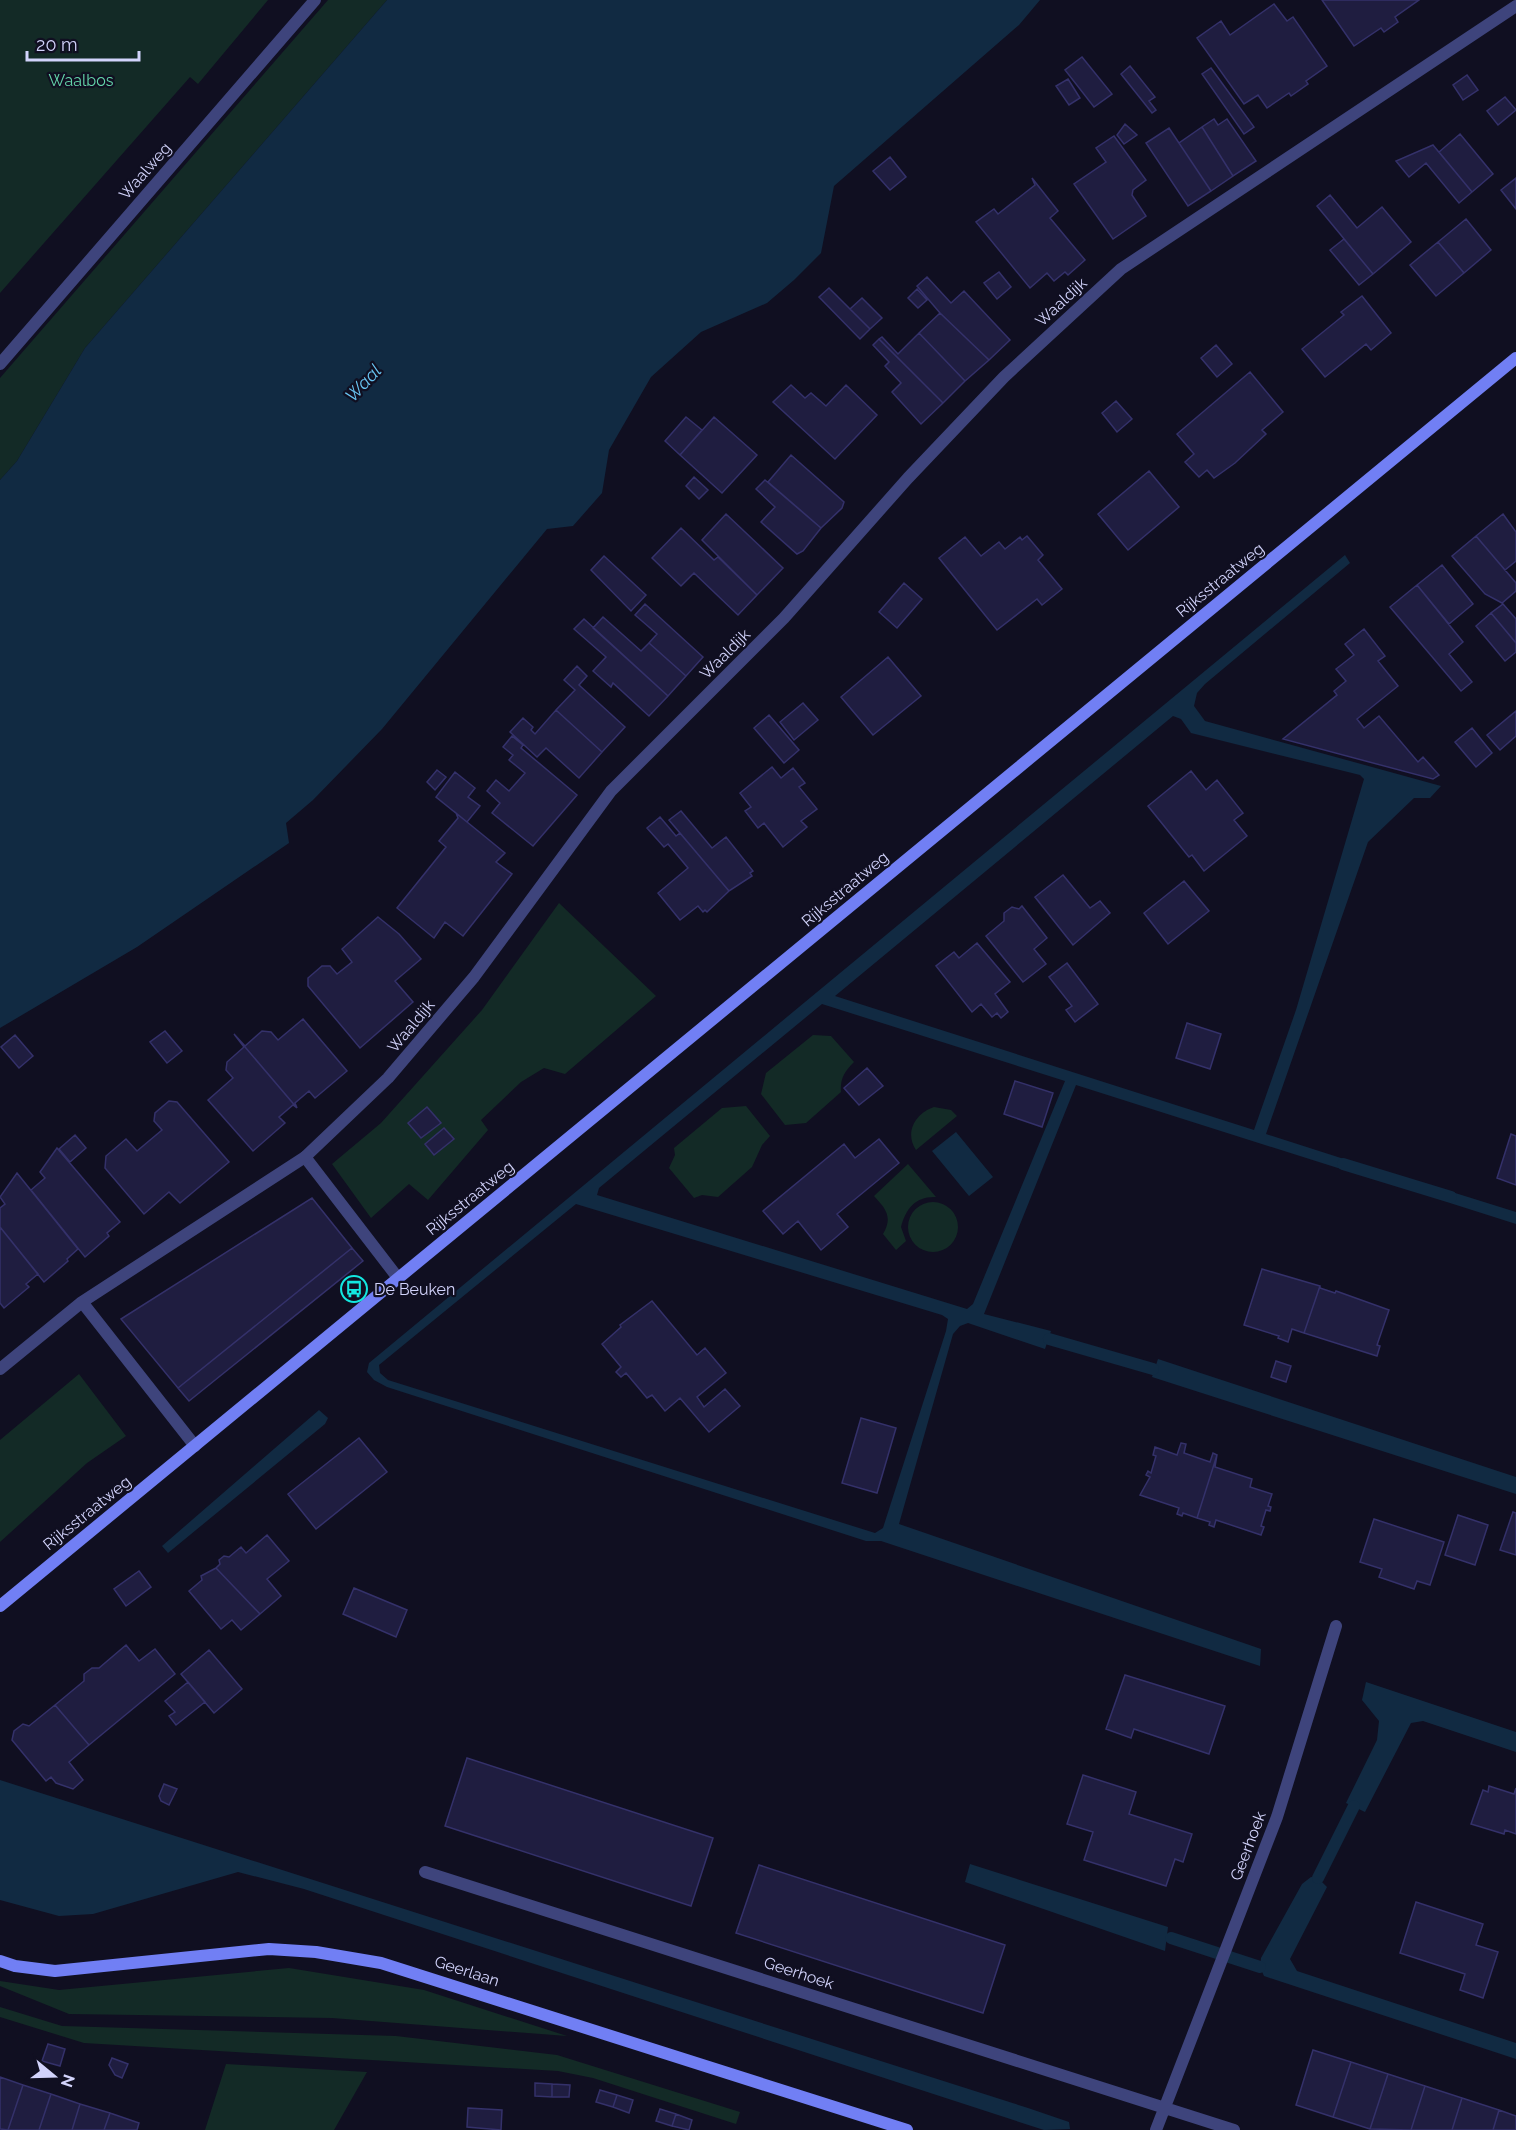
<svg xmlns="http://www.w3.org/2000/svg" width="1516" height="2130" viewBox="0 0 1516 2130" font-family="Raleway,sans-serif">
	<rect width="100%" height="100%" fill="#100f21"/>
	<path fill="#132a26" d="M0 0H268L198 84 190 77 0 293Z
		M328 0H387L85 348 17 461 0 480V378Z
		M559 903 656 996 565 1074 544 1068 521 1082 481 1120 488 1130 428 1200 409 1184 371 1218 332 1164 381 1123 482 1010Z
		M813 1035 831 1036 854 1062C844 1072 840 1079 841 1092L806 1123 785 1125 761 1094 766 1073Z
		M746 1106 770 1136 762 1145 752 1167 718 1197 702 1195 694 1198 669 1168 675 1155 674 1148 722 1108Z
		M934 1107 951 1110 957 1116 916 1150C904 1132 916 1113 934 1107Z
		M908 1164 936 1197C916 1196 906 1208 901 1227L906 1241 896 1250 883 1234C893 1217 886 1209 874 1196Z
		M908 1227a25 25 0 1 1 50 0a25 25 0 1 1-50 0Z
		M79 1374 126 1436 87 1463 0 1542V1440Z
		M289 1968 424 1990 567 2036 332 2018 69 2014 0 1986V1981L59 1990Z
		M0 2007 62 2026 396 2036 557 2055 740 2112 736 2124 593 2078 558 2071 84 2043 0 2017Z
		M226 2064 367 2072 334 2130H205Z"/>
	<path fill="#112a42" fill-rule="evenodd" d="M387 0H1040L1019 25 834 186 821 253 794 280 767 303 701 332 651 377 609 450 602 493 573 526 547 529 382 729 313 800 286 823 289 843 137 947 0 1028V480L17 461 85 348Z
		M1345 555 1350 563 1205 684 1197 693 1194 706 1205 721 1441 786 1430 798H1414L1368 842 1266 1134 1344 1159 1341 1169 1076 1085 984 1314 1051 1331 1045 1349 968 1323 960 1326 953 1334 899 1524 1261 1649 1260 1666 881 1541H866L387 1387 374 1380 367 1372 369 1363ZM1173 716 1181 719 1191 733 1360 775 1364 779 1296 1010 1254 1130 835 996ZM822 1004 1065 1081 973 1304 967 1309 597 1195 599 1188ZM576 1204 942 1315 948 1319 946 1331 883 1528 875 1533 388 1380 380 1373 379 1365Z
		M956 1132 993 1177 969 1196 932 1151Z
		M1452 1192 1516 1212V1224L1450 1203Z
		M1158 1359 1516 1477V1494L1152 1377Z
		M319 1410 328 1418 325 1424 168 1553 162 1546Z
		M1366 1682 1516 1732V1752L1423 1721 1411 1723 1365 1812 1346 1803 1377 1740 1379 1721 1362 1700Z
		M0 1780 1028 2108 1069 2122 1070 2129 1044 2130 304 1889 238 1872 93 1914 59 1916 0 1900Z
		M970 1864 1168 1927 1165 1951 965 1882Z
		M1311 1877 1318 1878 1327 1887 1290 1959 1297 1971 1516 2043V2059L1264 1976 1260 1967 1261 1958 1302 1884Z"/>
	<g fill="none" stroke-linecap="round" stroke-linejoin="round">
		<path stroke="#112a42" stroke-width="12" d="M1343 1164 1451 1197
			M1049 1339 1153 1369
			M1318 1878 1354 1806
			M1171 1938 1260 1967"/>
	</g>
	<path fill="#1f1d40" stroke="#34316a" stroke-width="1.5" d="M1322 0H1419L1395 17 1398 22 1384 32 1381 28 1354 46Z
		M1274 4 1287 21 1293 17 1327 66 1306 81 1308 84 1291 96 1289 93 1267 108 1258 95 1244 104 1197 38 1221 21 1230 35Z
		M1082 57 1112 94 1094 107 1065 70Z
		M1130 66 1155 97 1149 101 1156 110 1152 113 1121 74Z
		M1211 68 1254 127 1244 134 1202 74Z
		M1467 75 1478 90 1463 100 1453 85Z
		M1068 79 1080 98 1069 105 1056 86Z
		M1505 97 1516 110 1498 125 1487 111Z
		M1214 119 1218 125 1227 119 1256 161 1233 176 1202 127Z
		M1125 124 1137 135 1124 144 1117 135Z
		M1202 127 1233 176 1211 191 1179 143Z
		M1169 128 1211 191 1188 206 1146 143Z
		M1460 134 1493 174 1472 192 1439 152Z
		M1114 136 1146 180 1133 190 1132 195 1146 216 1113 239 1074 184 1106 162 1096 148Z
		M1433 145 1472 192 1459 203 1426 163 1409 177 1396 161Z
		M890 157 906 177 890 190 873 171Z
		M1032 178 1058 211 1050 218 1085 260 1068 275 1065 272 1054 281 1047 273 1030 288 976 222 994 209 998 214 1035 185Z
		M1516 178V209L1501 190Z
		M1330 195 1357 228 1382 207 1411 242 1373 274 1317 206Z
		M1466 219 1491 250 1464 273 1438 242Z
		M1344 239 1373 274 1359 285 1330 250Z
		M1438 242 1464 273 1436 296 1410 265Z
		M999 272 1011 287 997 299 984 283Z
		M927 277 951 303 964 291 1010 340 989 360 940 313 917 286Z
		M829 288 870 329 860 339 819 297Z
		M917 289 927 300 918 308 908 298Z
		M1362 296 1391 333 1371 350 1366 344 1325 377 1302 349 1344 315 1341 312Z
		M862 298 882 318 870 329 850 309Z
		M940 313 989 360 965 381 919 333Z
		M919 333 965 381 943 403 879 339 882 337 898 354Z
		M879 339 943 403 921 424 892 392 901 383 885 366 889 362 873 345Z
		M1216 345 1232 364 1217 377 1201 358Z
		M1250 372 1283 412 1262 430 1266 434 1235 463 1214 478 1207 470 1199 477 1185 462 1194 454 1177 434Z
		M791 385 805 398 811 393 826 406 846 385 877 415 835 459 773 402Z
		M1116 401 1132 419 1117 432 1102 413Z
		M686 417 702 430 680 455 665 441Z
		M714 417 757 455 722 493 680 455Z
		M791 455 844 502 842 508 821 528 768 482Z
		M1149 471 1179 507 1128 550 1098 514Z
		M694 477 708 490 699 499 686 486Z
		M765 480 821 528 803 551 797 554 761 522 775 507 756 489Z
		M726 514 783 568 757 595 702 540Z
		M1503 514 1516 532V561L1505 570 1476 536Z
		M681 528 714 560 718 557 757 595 738 615 694 573 681 586 652 558Z
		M1027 536 1043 555 1038 560 1062 589 1042 605 1037 599 997 630 939 558 965 537 981 556 999 542 1005 549 1020 537 1022 540Z
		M1476 536 1516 583V591L1502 603 1485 594 1452 556Z
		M604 556 646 595 631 611 591 570Z
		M1442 565 1473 604 1449 624 1417 585Z
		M904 583 922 599 897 628 879 612Z
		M1417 585 1463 642 1449 654 1472 682 1461 691 1390 607Z
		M645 604 703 657 686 676 649 643 657 634 635 615Z
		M1503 604 1516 619V643L1491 613Z
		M1491 613 1516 643V652L1505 661 1476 626Z
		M603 617 641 651 649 643 686 676 668 696 593 628Z
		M584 619 668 696 649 716 613 683 611 687 593 671 606 657 574 629Z
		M1364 629 1385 656 1378 661 1398 686 1357 719 1364 728 1379 716 1418 762 1423 757 1439 775 1433 779 1283 739 1337 695 1334 691 1346 681 1336 669 1354 655 1345 644Z
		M888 657 921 696 873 735 841 697Z
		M577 666 587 676 579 685 625 727 602 752 556 710 575 690 564 680Z
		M803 703 818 720 794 740 780 722Z
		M556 710 602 752 579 778 546 748 537 757 510 732 523 718 533 727 531 730 535 734Z
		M1516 711V736L1500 750 1487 735Z
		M769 715 799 750 784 763 754 728Z
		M1472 728 1492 753 1476 767 1455 742Z
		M512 736 523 745 521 748 577 795 533 846 492 813 500 803 487 791 496 780 509 791 525 773 509 760 513 755 503 747Z
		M772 767 781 778 793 768 805 783 799 787 817 809 801 821 807 827 783 847 764 823 758 828 745 811 751 807 740 793Z
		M437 770 446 777 435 790 427 782Z
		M1191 771 1206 790 1217 780 1243 813 1234 820 1247 836 1204 871 1192 855 1189 857 1148 806Z
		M455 772 475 788 468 797 480 806 467 822 436 797Z
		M681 811 712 848 726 837 753 871 750 873 752 876 729 891 669 820Z
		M456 813 505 853 496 862 512 874 463 936 445 922 434 938 397 908 446 847 439 841 458 818Z
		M660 817 676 836 680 833 729 891 707 912 705 910 703 912 698 906 680 920 658 893 688 868 668 844 664 847 647 828Z
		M1063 875 1090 908 1100 901 1110 913 1073 945 1035 897Z
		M1184 881 1209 911 1168 944 1144 913Z
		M1022 906 1047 938 1034 949 1046 964 1023 982 986 936 1004 921V913L1012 907 1019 909Z
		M378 917 399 934 421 959 395 981 413 1002 360 1048 308 986V978L322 966H330L337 974 352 962 342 949Z
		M977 943 1010 982 995 994 1008 1012 1001 1018 997 1013 992 1017 981 1004 972 1012 936 966 954 952 959 958Z
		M1067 963 1098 1004 1075 1022 1066 1010 1072 1006 1049 977Z
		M303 1019 347 1071 315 1098 309 1091 295 1103 297 1108 234 1034 245 1046 262 1031 271 1032 278 1040Z
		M1187 1023 1221 1034 1210 1069 1176 1058Z
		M165 1031 182 1051 167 1063 150 1042Z
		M234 1034 297 1108 293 1105 279 1117 285 1123 253 1151 208 1100 233 1078 226 1070 227 1062 244 1047Z
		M15 1035 33 1056 19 1068 1 1047Z
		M867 1068 883 1086 859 1105 844 1088Z
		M1015 1081 1053 1093 1042 1127 1004 1114Z
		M169 1101 177 1102 229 1162 180 1203 169 1192 144 1214 105 1168 106 1156 126 1139 137 1151 162 1130 154 1121 155 1113Z
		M427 1107 441 1123 421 1138 408 1123Z
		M444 1128 454 1139 434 1155 425 1144Z
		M1511 1134 1516 1136V1185L1497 1178Z
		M75 1135 86 1148 70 1162 59 1149Z
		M879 1139 899 1163 837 1214 848 1227 821 1250 798 1221 783 1234 763 1211 844 1144 855 1158Z
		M57 1148 120 1222 107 1233 109 1236 85 1257 31 1190 45 1178 40 1172Z
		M17 1173 78 1249 67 1259 68 1261 44 1282 0 1227V1208L5 1204 0 1197Z
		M312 1198 352 1248 178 1388 121 1319Z
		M0 1227 38 1274 26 1284 29 1287 4 1308 0 1303Z
		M352 1248 363 1261 189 1401 178 1388Z
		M1262 1269 1320 1286 1304 1333 1292 1329 1288 1342 1278 1338 1279 1336 1244 1325Z
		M1320 1286V1288L1335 1293 1336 1291 1389 1310 1377 1345 1380 1346 1377 1356 1304 1333Z
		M652 1301 697 1355 705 1348 726 1373 697 1397 704 1407 725 1389 740 1406 709 1432 680 1398 665 1411 652 1395 647 1398 626 1373 621 1377 616 1372 621 1367 602 1344 621 1327 620 1325Z
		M1276 1361 1291 1366 1286 1382 1271 1377Z
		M861 1418 896 1428 877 1493 842 1483Z
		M359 1438 387 1472 316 1529 288 1494Z
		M1181 1443 1186 1444 1184 1453 1210 1462 1213 1453 1217 1455 1197 1518 1183 1513 1182 1516 1177 1514 1179 1508 1140 1495 1150 1477 1146 1475 1148 1471 1151 1473 1156 1456 1153 1455 1155 1447 1177 1455Z
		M1217 1455 1215 1467 1252 1479 1250 1487 1272 1494 1268 1506 1271 1507 1270 1511 1266 1510 1261 1526 1264 1527 1261 1535 1216 1520 1214 1527 1209 1525 1210 1522 1197 1518Z
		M1513 1512 1516 1513V1555L1500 1550Z
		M1458 1515 1488 1525 1475 1565 1445 1555Z
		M1374 1519 1444 1542 1430 1585 1417 1581 1414 1589 1379 1577 1382 1569 1360 1562Z
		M267 1535 289 1561 267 1579 281 1596 260 1614 216 1568 220 1564 219 1560 224 1556 229 1557 241 1547 246 1553Z
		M216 1568 260 1614 241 1630 232 1620 221 1629 189 1591 202 1580 201 1576Z
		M139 1571 151 1587 126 1606 114 1589Z
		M354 1588 407 1610 396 1637 343 1614Z
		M126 1645 139 1661 155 1649 175 1674 89 1745 55 1705 84 1681V1674L92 1668H99Z
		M209 1650 242 1689 214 1713 181 1674Z
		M1125 1675 1225 1706 1209 1754 1134 1729 1131 1738 1106 1729Z
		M188 1682 205 1702 176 1725 169 1716 175 1712 165 1701Z
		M55 1705 89 1745 69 1762 83 1780 73 1789 56 1783 51 1777 46 1781 12 1740 14 1731 23 1724 29 1726Z
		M467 1758 713 1838 691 1906 445 1826Z
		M1083 1775 1136 1792 1129 1814 1192 1834 1183 1862 1175 1859 1166 1886 1084 1860 1093 1832 1067 1824Z
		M164 1784 177 1789 169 1805 161 1801 159 1796Z
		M1489 1786 1514 1794 1516 1788V1834L1505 1830 1504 1834 1471 1824 1483 1790 1488 1792Z
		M759 1865 1005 1945 983 2013 736 1933Z
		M1416 1902 1483 1924 1476 1945 1498 1952 1483 1998 1460 1990 1465 1974 1400 1953Z
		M48 2044 65 2049 60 2066 42 2061Z
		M1313 2050 1351 2062 1333 2117 1296 2105Z
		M112 2058 128 2064 122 2078 115 2075 109 2065Z
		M1351 2062 1388 2074 1370 2129 1333 2117Z
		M1388 2074 1425 2086 1411 2130 1370 2129Z
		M0 2077 23 2085 8 2130 0 2129Z
		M535 2083 552 2084V2097L535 2096Z
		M552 2084 570 2085 569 2097H552Z
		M23 2085 51 2094 39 2130H8Z
		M1425 2086 1462 2098 1452 2130H1411Z
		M600 2090 617 2095 613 2107 596 2102Z
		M51 2094 80 2104 72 2130H39Z
		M617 2095 633 2100 629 2113 613 2107Z
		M1462 2098 1499 2110 1493 2130H1452Z
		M80 2104 110 2113 104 2130H72Z
		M468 2108 502 2110 501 2130 467 2127Z
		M660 2109 676 2114 672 2126 656 2121Z
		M1499 2110 1516 2116V2130H1493Z
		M110 2113 139 2123 137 2130H104Z
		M676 2114 692 2120 689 2130 672 2126Z"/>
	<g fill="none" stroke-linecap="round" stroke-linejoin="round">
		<path stroke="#3e447c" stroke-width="12" d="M305 1157 398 1278"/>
		<path stroke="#3e447c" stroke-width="12" d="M0 364 315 0
			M82 1302 195 1446
			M0 1369 82 1302 305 1157 388 1078 474 977 611 791 784 618 908 478 1004 377 1121 269 1516 6
			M425 1872 1234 2130
			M1156 2130 1277 1817 1336 1626"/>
		<path stroke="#717ff4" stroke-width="12" d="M0 1606 1516 358
			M0 1961 15 1966 55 1971 269 1949 316 1952 381 1963 907 2130"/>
	</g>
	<defs>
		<symbol id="bus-ring" viewBox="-11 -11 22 22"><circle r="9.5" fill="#100f21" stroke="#13e7e0" stroke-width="1.5"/><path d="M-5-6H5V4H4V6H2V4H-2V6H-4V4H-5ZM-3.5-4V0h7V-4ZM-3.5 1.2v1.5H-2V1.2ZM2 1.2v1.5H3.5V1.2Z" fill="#13e7e0"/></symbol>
	</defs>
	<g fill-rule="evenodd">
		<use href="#bus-ring" x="339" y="1274" width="30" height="30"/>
	</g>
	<g text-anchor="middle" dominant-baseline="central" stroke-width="4.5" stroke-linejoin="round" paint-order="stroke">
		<g font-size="16" fill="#64d5aa" stroke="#100f21">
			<text x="81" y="80">Waalbos</text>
		</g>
		<g font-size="16" fill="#d2d3fb" stroke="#100f21">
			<text transform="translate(145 171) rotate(-49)">Waalweg</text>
			<text transform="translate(1061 302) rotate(-43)">Waaldijk</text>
			<text transform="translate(1220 580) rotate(-39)">Rijksstraatweg</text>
			<text transform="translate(725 654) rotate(-45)">Waaldijk</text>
			<text transform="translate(845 889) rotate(-40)">Rijksstraatweg</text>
			<text transform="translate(411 1026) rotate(-50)">Waaldijk</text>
			<text transform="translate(470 1198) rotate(-39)">Rijksstraatweg</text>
			<text transform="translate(87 1513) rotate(-39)">Rijksstraatweg</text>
			<text transform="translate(1248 1846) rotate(-69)">Geerhoek</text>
			<text transform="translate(467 1971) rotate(18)">Geerlaan</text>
			<text transform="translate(799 1973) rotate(18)">Geerhoek</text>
		</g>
		<g font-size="16" fill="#d2d3fb" stroke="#100f21" text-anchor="start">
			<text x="374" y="1289">De Beuken</text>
		</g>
		<g font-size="18" font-style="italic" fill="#69c5f3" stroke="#100f21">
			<text transform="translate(363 383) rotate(-47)">Waal</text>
		</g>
	</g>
	<g transform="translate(54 2076) rotate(109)" stroke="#100f21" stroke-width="4.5" paint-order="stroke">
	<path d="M0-4.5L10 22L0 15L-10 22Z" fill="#d2d3fb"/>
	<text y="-9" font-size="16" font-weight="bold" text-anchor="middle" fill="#d2d3fb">N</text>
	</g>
	<path d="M27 51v9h112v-9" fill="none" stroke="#d2d3fb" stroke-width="3"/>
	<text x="36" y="51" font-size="18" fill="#d2d3fb" stroke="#100f21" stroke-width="4.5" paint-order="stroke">20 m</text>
</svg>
